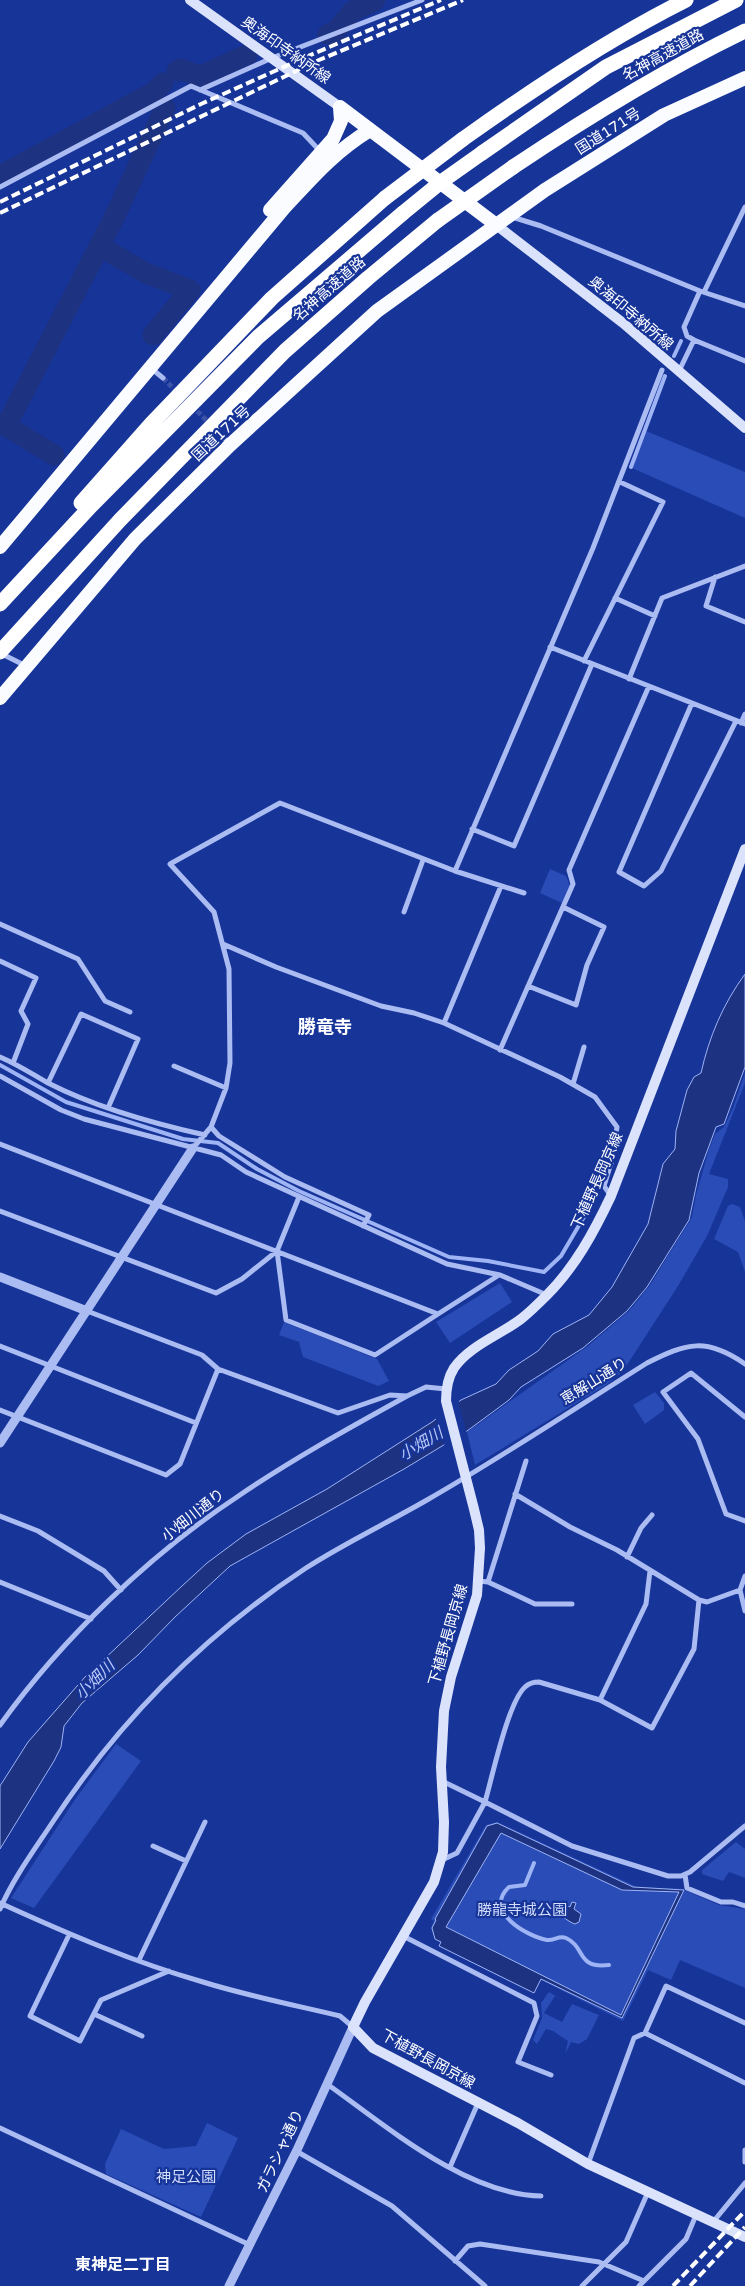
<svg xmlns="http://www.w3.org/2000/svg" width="745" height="2286" viewBox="0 0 745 2286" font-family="'Varela Round','Noto Sans JP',sans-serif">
	<rect width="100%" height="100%" fill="#173499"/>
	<path fill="#2a4cb7" d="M646 431 745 472V518L632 468Z
		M550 869 566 876 570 886 562 903 540 893Z
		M745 1073V1083L709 1174 728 1179V1187L707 1236 678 1286 623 1371 606 1385 475 1465 467 1432 588 1346 629 1311 650 1285 692 1217 696 1195 709 1149 715 1134 724 1127 733 1108Z
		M732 1204 740 1207 745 1221V1272L738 1252 714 1239 728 1206Z
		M500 1283 512 1302 450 1343 436 1322Z
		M284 1322 377 1359 389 1381 378 1386 303 1357 299 1342 279 1335Z
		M655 1392 664 1403V1410L645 1424 633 1405Z
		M116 1744 141 1761 34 1908 11 1898 76 1798Z
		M497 1822 637 1887 682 1889 719 1905 745 1909V1988L680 1960 671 1980 648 1970 623 2021 541 1980 534 1993 439 1946 441 1942 435 1939 431 1928 434 1921 431 1919 486 1825Z
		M736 1842 745 1849V1878L729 1872 723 1881 702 1874V1870Z
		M549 1992 570 2004 555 1996 544 2013 562 2022 572 2004 599 2015 587 2039 579 2044 571 2042 565 2054 568 2041 553 2031 546 2029 537 2044 533 2040 542 2018 541 2003Z
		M207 2123 238 2138 201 2217 106 2174 105 2164 121 2129 164 2149 196 2146Z"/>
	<path fill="#1d3280" stroke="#9eb4f4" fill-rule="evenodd" d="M745 974V1067L724 1124 716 1127 699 1173 689 1220 647 1287 627 1311 583 1348 521 1387 509 1400 467 1431 404 1469 230 1566 175 1617 138 1655 82 1703 64 1726 61 1747 54 1761 0 1849V1786L28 1742 85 1677 182 1586 207 1563 246 1534 327 1489 432 1422 461 1400 496 1384 509 1370 538 1351 553 1334 589 1315 612 1287 648 1224 663 1164 675 1149 676 1131 687 1090 694 1077 701 1073C709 1037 723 1004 745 974Z
		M497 1823 633 1887 684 1890 622 2018 541 1979 534 1993 439 1946 441 1942 435 1939 432 1928 436 1920 435 1919 487 1826ZM501 1833 622 1890 679 1892 621 2015 446 1927Z
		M559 1902 570 1907 572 1902 576 1903 574 1909 581 1914 579 1922 575 1924C568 1922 556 1912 554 1905Z"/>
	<path fill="#173499" d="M459 1398V1405L467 1434 445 1447 435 1416Z"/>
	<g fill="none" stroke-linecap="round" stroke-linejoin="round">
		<path stroke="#9eb4f4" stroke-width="4" d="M674 356 681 341
			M631 467 665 376
			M0 1065 66 1102 183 1139 218 1143 257 1169 299 1191 449 1257 488 1261 544 1272 561 1256 588 1210
			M534 1863 525 1885 509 1887C483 1911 526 1936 547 1940 554 1941 559 1935 566 1938 586 1947 576 1969 609 1965"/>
		<path stroke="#1d3280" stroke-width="21" d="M328 34 336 31 353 11 375 0
			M177 71 180 69 200 76 247 55
			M0 176 154 92 163 83
			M99 246 146 273 190 290 153 335
			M54 455 6 426 114 218 165 108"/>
		<path stroke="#3a52a8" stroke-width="5" stroke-dasharray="5 2.5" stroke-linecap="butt" d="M163 378 178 393
			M192 406 222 436"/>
		<path stroke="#abbcf2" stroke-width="5" d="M200 90 272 58 422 0
			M0 187 191 86 303 133 320 151
			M512 217 541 226 700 291 745 306
			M704 292 745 207
			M694 340 745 361
			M152 369 163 378
			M679 371 694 340 687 336 684 327 700 291
			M222 436 230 444
			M715 577 706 606 745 622
			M615 598 655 616
			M550 647 745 724
			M4 655 26 666
			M584 661 663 502 620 482
			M629 679 662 598 745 566
			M692 703 619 872 644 886 661 871 736 721
			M741 723 745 714
			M472 829 514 846 592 664
			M455 871 524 893
			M404 912 423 860
			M0 924 78 959 105 1001 130 1012
			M223 944 276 967 381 1006 414 1013 444 1023 560 1077 595 1097 617 1127 611 1163 604 1186 611 1196
			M0 961 36 978 21 1011 28 1024 13 1063
			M528 986 576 1005 587 965 604 927 563 907
			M444 1023 501 886
			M500 1050 573 884 569 870 649 686
			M0 1057C17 1064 32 1074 48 1083 97 1108 151 1123 205 1135
			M174 1066 226 1088
			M0 1076 61 1110 84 1119 221 1155 246 1172 447 1264 500 1275 547 1295
			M48 1083 81 1014 138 1039 108 1108
			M573 1084 584 1047
			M211 1127 219 1136 285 1177 369 1215 363 1226
			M0 1144 438 1314 499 1275
			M193 1148 211 1127 226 1088 230 1063 229 969 214 912 170 864 280 803 455 871 593 548 662 370
			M299 1197 277 1251 286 1320 375 1355 438 1314
			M0 1211 216 1293 242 1279 277 1251
			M87 1311 202 1355 218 1369 338 1413 390 1395 407 1396
			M0 1346 196 1423
			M0 1410 166 1475 180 1464 218 1369
			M745 1417 691 1373 663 1392 698 1439 726 1514 745 1521
			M515 1494 570 1527 617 1550 699 1600 707 1602 740 1590
			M0 1516 38 1531 104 1571 121 1590
			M627 1557 641 1528 652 1515
			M650 1571 646 1604 600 1700 539 1682C534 1682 529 1683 525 1687 508 1702 492 1778 485 1802L572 1846 668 1876H681L690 1872 745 1826
			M745 1576 740 1590 745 1611
			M479 1581 488 1582 535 1604H572
			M0 1582 91 1619
			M488 1582 526 1461
			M600 1700 652 1728 694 1649 699 1600
			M0 1725C61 1640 149 1555 237 1497 291 1460 349 1428 407 1396L426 1387 446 1389
			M153 1846 186 1861
			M442 1860 457 1853 485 1802 442 1781
			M685 1875 687 1888 721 1902H733L745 1906
			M0 1903C66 1933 133 1962 203 1982 248 1996 294 2005 340 2016L353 2027
			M0 1909C14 1877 35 1849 54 1820 120 1720 206 1634 306 1568 345 1543 387 1523 427 1500 502 1457 574 1409 647 1363 687 1343 706 1337 745 1364
			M69 1935 30 2016 80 2041 101 2000 169 1971
			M403 1936 534 2003 537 2016 518 2062 551 2075
			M139 1960 205 1822
			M94 2014 142 2036
			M645 2033 745 2083
			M327 2084C385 2125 466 2195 541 2196
			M0 2128 250 2245
			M745 2150V2162
			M296 2151 392 2206 485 2286
			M588 2164 634 2038 645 2033 666 1986 745 2023
			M450 2167 478 2103
			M713 2222 745 2183
			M455 2261 468 2246 480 2244 599 2262 644 2281
			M582 2286 626 2242 648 2192
			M639 2286 686 2239 696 2215"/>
		<path stroke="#abbcf2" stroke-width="9" d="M0 1277 87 1311
			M0 1443 193 1148
			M229 2286 297 2150 353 2027"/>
		<path stroke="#dae2fc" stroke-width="10" d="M190 0 340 107
			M495 224 623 323 745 428
			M745 849 611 1196C594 1232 575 1267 547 1295 539 1303 530 1312 521 1319 500 1335 469 1346 454 1368 447 1379 446 1390 446 1401L474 1509 479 1530 480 1548 477 1595 451 1677 444 1711 441 1767 444 1822 443 1852 434 1882 365 2002 353 2027 373 2048 518 2123 588 2164 745 2237"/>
		<path stroke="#fafcff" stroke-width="14" d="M340 107 495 224
			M270 210 333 139 341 121 340 107
			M0 547 284 208C312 178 334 152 370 130
			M0 698 135 539 230 445 377 311 545 190 664 115 745 78"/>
		<path stroke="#fff" stroke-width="15" d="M463 139C533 89 608 39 686 0
			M482 153 606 67 736 0
			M513 167C588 117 664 70 745 31
			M81 503 151 424 272 298 385 198
			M0 604 91 506 258 337 403 213
			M0 652 120 520 285 351 368 278 438 220"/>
		<path stroke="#fff" stroke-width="4" stroke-dasharray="9 4" stroke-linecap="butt" d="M0 202 201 104 315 53 441 0
			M0 213 319 60 463 0
			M673 2286 745 2211
			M690 2286 745 2227"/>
		<path stroke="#fff" stroke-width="15" d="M385 198 463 139
			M403 213 441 182 482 153
			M438 220 513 167"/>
	</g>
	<g text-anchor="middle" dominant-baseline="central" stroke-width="4.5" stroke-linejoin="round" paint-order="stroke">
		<g font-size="15" fill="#fff" stroke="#173499">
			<text transform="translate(286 50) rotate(35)">奥海印寺納所線</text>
			<text transform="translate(663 55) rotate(-29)">名神高速道路</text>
			<text transform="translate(608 131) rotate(-32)">国道171号</text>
			<text transform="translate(329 289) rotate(-41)">名神高速道路</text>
			<text transform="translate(631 313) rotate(40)">奥海印寺納所線</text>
			<text transform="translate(221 433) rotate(-43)">国道171号</text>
			<text transform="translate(597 1181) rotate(-66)">下植野長岡京線</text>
			<text transform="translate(594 1381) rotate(-32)">恵解山通り</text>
			<text transform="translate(193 1515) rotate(-38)">小畑川通り</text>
			<text transform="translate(448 1635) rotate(-74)">下植野長岡京線</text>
			<text transform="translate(428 2059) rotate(29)">下植野長岡京線</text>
			<text transform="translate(280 2151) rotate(-65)">ガラシャ通り</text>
		</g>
		<g font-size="15" fill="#d3ddfc" stroke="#173499">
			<text x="522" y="1910">勝龍寺城公園</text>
			<text x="186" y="2177">神足公園</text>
		</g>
		<g font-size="16" font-style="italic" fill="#b8c8f8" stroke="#173499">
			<text transform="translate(421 1444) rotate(-31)">小畑川</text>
			<text transform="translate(95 1680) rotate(-45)">小畑川</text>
		</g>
		<g font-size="16" font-weight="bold" fill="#fff" stroke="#173499">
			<text x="123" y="2265">東神足二丁目</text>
		</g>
		<g font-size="18" font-weight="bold" fill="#fff" stroke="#173499">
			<text x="325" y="1027">勝竜寺</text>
		</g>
	</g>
</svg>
